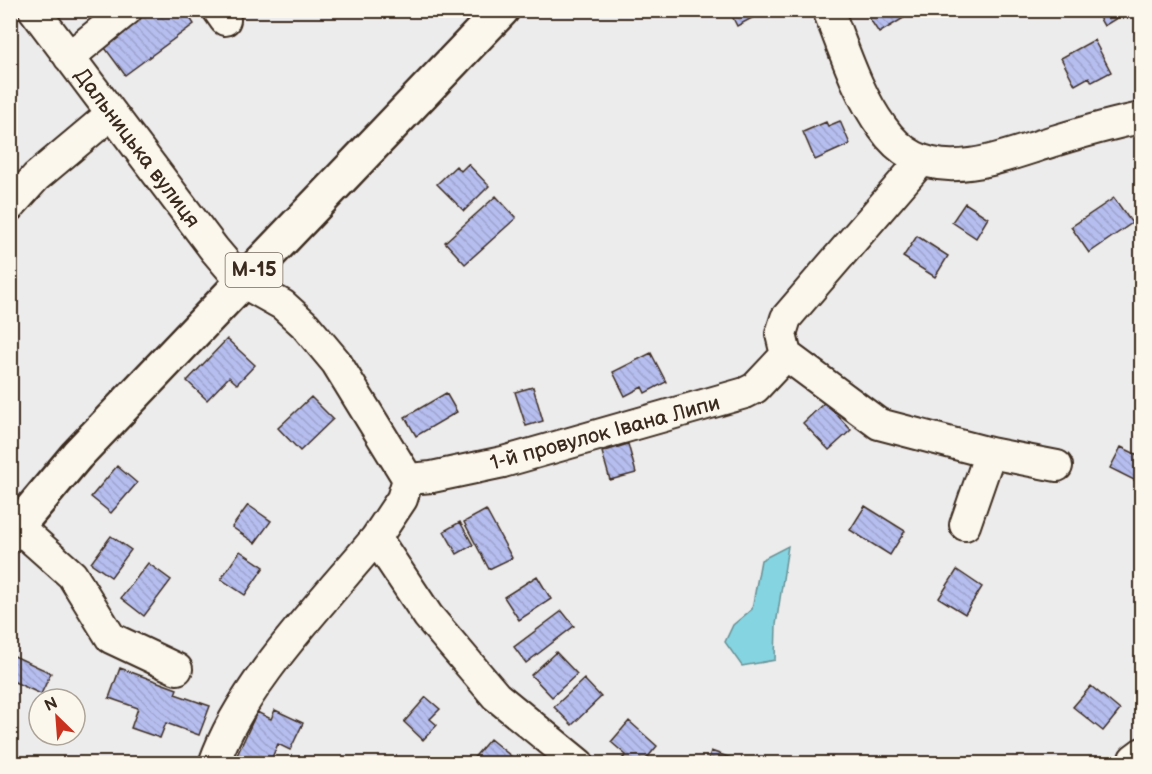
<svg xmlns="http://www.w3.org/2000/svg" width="1152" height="774" viewBox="0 0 1152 774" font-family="'Balsamiq Sans',sans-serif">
	<defs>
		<pattern id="building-back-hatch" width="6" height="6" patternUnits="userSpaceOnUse" patternTransform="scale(1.5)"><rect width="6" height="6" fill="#b6beef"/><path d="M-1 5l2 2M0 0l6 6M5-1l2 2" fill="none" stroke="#9da3cc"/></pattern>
	</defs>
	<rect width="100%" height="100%" fill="#edeced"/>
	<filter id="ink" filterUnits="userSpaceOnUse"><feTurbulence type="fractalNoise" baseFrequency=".0167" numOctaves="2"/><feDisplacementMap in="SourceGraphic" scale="12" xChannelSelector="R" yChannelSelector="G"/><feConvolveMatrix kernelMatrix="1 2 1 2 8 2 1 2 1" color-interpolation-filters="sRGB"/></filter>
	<g filter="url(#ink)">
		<path fill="#85d4e1" stroke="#679093" stroke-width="1.5" d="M788 546 776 625 775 660 742 666 725 642 733 625 752 609 761 560Z"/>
		<path fill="url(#building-back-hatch)" stroke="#3b2a1e" stroke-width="1.5" d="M147 10H185L194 24 125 75 102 44Z
			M729 10H767L737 26Z
			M878 10H915V11L879 33 868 16Z
			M1095 10H1130L1104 26Z
			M1094 40 1111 72 1092 82 1089 77 1075 85 1061 58Z
			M840 121 850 144 815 160 803 132 826 122 828 126Z
			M468 164 489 186 464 211 437 184 456 166 461 171Z
			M496 196 516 218 465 264 445 242Z
			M1114 198 1132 223 1089 253 1071 227Z
			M965 203 988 218 976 238 952 222Z
			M917 236 948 256 935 277 903 257Z
			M227 339 255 365 237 384 229 377 207 400 187 381Z
			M651 353 666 382 645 393 642 387 625 396 613 372Z
			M533 387 543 421 526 426 515 392Z
			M446 393 457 412 416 436 405 417Z
			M311 397 333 419 300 451 278 428Z
			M825 402 851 430 829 450 803 423Z
			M628 444 636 473 610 480 602 452Z
			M1121 447 1142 457V474L1138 482 1110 468Z
			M117 466 137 483 111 513 91 497Z
			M248 505 271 521 255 543 232 527Z
			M865 506 905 531 890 555 850 530Z
			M486 510 512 558 489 569 464 522Z
			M460 522 473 545 457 554 444 531Z
			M111 536 131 550 111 577 91 563Z
			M240 551 264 567 245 595 221 579Z
			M148 563 171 580 144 616 121 598Z
			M957 570 982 587 965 614 939 598Z
			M537 576 551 599 519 620 504 597Z
			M562 611 574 626 526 663 514 647Z
			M556 652 577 674 552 697 531 675Z
			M10 654 51 673 41 694 10 680Z
			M120 668 177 689 175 694 210 706 199 735 166 723 160 738 131 728 138 708 109 698Z
			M584 679 601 697 572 725 554 707Z
			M1091 686 1120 710 1103 731 1073 707Z
			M426 697 440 709 430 719 437 725 423 740 404 722Z
			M275 710 303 723 290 750 278 744 269 764H233L257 712 271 719Z
			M629 721 657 746 642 764H628L622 759 626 755 611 742Z
			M490 739 512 757 507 764H474L471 761Z
			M711 751 731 758 729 764H707Z"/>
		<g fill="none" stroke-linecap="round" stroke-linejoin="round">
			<defs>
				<path id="minor" d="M34 10 214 249 242 282 283 305 305 325 336 362 408 479 402 499 376 538 428 616 496 696 579 764
					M218 10 225 20
					M828 10C844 49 857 93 882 127 924 188 987 162 1044 144 1077 134 1108 124 1142 118
					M69 57 127 10
					M10 206 36 177 111 114
					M786 355 879 424 990 453 1057 466
					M408 479 432 477 503 462 745 393 755 388 786 355 781 334 786 318 922 160
					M965 525 990 453
					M17 526 72 575 111 638 177 669
					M214 764C240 686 323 602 376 538
					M1139 764 1134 759 1142 753"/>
				<path id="highway" d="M10 535 77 455 502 10"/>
			</defs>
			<use href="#minor" stroke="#3b2a1e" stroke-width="34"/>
			<use href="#highway" stroke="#3b2a1e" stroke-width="38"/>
			<use href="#minor" stroke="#fbf7ec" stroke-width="30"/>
			<use href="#highway" stroke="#fbf7ec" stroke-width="33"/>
		</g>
	</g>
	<g text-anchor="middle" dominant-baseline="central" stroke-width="5" stroke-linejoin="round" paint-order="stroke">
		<rect fill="#fbf7ec" stroke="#75685c" stroke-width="1.5" x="225.5" y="253" width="57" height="34" rx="4.5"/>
		<g font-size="20" font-weight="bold" fill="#3b2a1e">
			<text x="254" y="270">М-15</text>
		</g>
		<g font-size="21" fill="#3b2a1e" stroke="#fbf7ec">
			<text transform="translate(137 148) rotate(53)">Дальницька вулиця</text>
			<text transform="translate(605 433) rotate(-15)">1-й провулок Івана Липи</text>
		</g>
	</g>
	<rect width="1152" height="774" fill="none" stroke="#fbf7ec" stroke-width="36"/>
	<rect x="18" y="18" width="1116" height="738" fill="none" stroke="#3b2a1e" stroke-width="2" filter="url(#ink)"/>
	<g transform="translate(57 717) rotate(335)"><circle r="28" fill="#fbf7ec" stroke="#aea59a" stroke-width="1.5"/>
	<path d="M0-4.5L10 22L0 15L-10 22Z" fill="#c8321e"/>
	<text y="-9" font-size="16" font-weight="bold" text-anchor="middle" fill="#3b2a1e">N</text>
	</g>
</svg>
